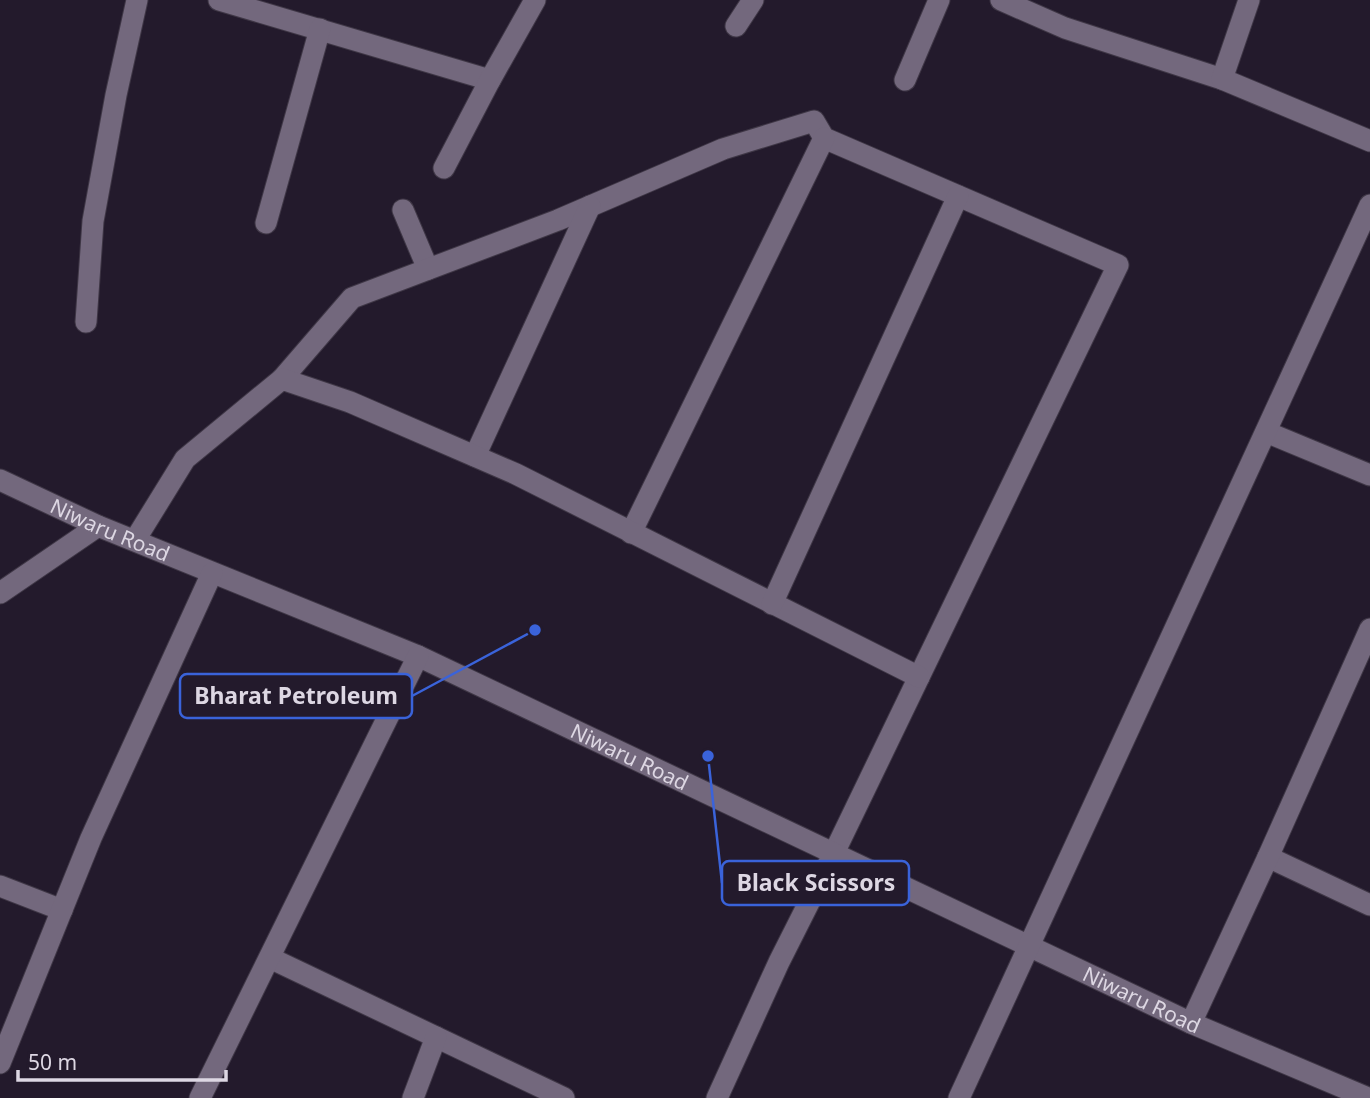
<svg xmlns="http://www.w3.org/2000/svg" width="1370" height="1098" viewBox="0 0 1370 1098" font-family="'Noto Sans',sans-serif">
	<rect width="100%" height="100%" fill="#231a2c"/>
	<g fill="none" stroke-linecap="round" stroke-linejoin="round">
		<defs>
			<g id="minor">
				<path d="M219 0 490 80"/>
				<path d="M1001 0 1065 28 1222 79"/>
				<path d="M1249 0 1222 79 1370 141"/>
				<path d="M736 26 753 0"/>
				<path d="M905 80 939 0"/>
				<path d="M444 168 490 80 535 0"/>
				<path d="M403 210 428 269"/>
				<path d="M266 223 320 29"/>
				<path d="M86 322 93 221 116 95 137 0"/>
				<path d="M282 379 352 298 558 220 723 149 814 121 824 138 1118 265 834 853 779 962 717 1098"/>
				<path d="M1266 432 1370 475"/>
				<path d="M475 456 590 206"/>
				<path id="s1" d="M0 480 98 526 418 656 1191 1023 1368 1098"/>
				<path d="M631 533 824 138"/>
				<path d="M135 540 185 459 282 379 350 402 516 474 919 677"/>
				<path d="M0 593 98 526"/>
				<path d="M772 604 958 196"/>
				<path d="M1268 857 1370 905"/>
				<path d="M0 886 62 910"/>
				<path d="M270 958 564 1098"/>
				<path d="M1191 1023 1268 857 1370 629"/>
				<path d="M0 1063 91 838 212 573"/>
				<path d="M200 1098 418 656"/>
				<path d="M413 1098 436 1037"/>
				<path d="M959 1098 1370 205"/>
			</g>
		</defs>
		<use href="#minor" stroke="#3f3746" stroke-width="23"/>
		<use href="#minor" stroke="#73687d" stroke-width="21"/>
	</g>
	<g text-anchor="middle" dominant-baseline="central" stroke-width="5" stroke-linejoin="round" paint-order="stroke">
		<g font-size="21" fill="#ddd7e3" stroke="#231a2c">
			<text stroke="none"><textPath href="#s1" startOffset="121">Niwaru Road</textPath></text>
			<text stroke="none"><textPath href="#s1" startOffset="688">Niwaru Road</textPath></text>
			<text stroke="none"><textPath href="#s1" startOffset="1255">Niwaru Road</textPath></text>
		</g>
	</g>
	<path fill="none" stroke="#3a63da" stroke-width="2.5" d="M535 630L412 696M708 756L722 883"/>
	<g fill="#3a63da" stroke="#231a2c" stroke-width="2.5">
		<circle cx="535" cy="630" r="7"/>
		<circle cx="708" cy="756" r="7"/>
	</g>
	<g fill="#231a2c" stroke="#3a63da" stroke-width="2.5">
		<rect x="180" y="674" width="232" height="44" rx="7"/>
		<rect x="722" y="861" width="187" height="44" rx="7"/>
	</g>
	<g font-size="23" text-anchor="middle" font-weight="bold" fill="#ddd7e3">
		<text x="296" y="704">Bharat Petroleum</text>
		<text x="816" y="891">Black Scissors</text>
	</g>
	<path d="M18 1070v10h208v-10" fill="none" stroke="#ddd7e3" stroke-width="3.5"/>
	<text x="28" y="1070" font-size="21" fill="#ddd7e3" stroke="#231a2c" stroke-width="5" paint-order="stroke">50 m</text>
</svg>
